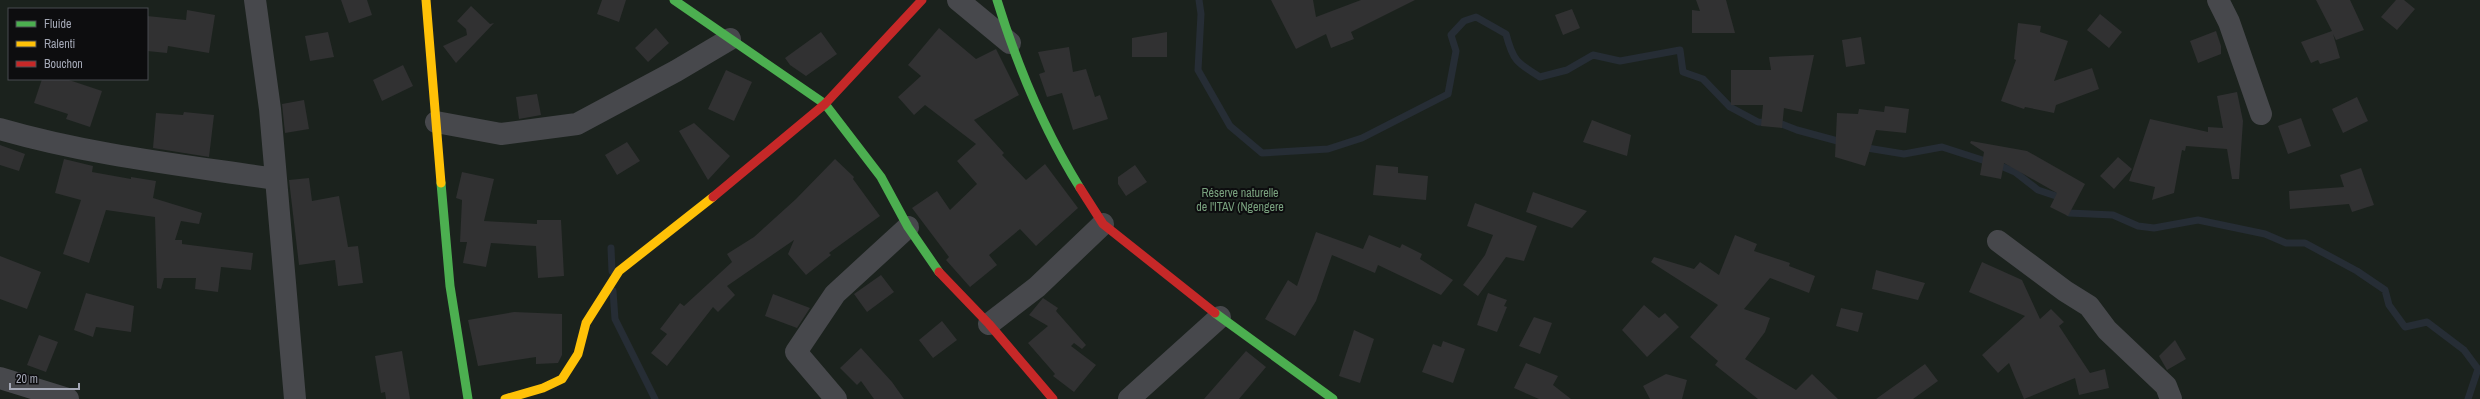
<svg xmlns="http://www.w3.org/2000/svg" width="2480" height="399" viewBox="0 0 2480 399" font-family="'Archivo Narrow',sans-serif">
	<rect width="100%" height="100%" fill="#131313"/>
	<path fill="#1b221d" fill-rule="evenodd" d="M0 0H2480V399H0ZM9 9H147V79H9Z"/>
	<g fill="none" stroke-linecap="round" stroke-linejoin="round">
		<path stroke="#262d35" stroke-width="7" d="M1199 0 1201 14 1198 70 1230 126 1262 153 1328 149 1362 138 1448 94 1456 51 1451 35 1464 21 1476 17 1506 34C1513 61 1517 63 1540 77L1567 70 1593 55 1620 61 1680 50 1683 72 1703 79 1730 107 1758 122 1779 123 1797 130 1845 143
			M1861 147 1904 154 1942 147 2001 166 2015 172 2038 190 2062 198 2069 213 2113 215 2138 226 2154 228 2198 220 2265 234 2286 243H2305L2357 271 2385 290 2389 305 2405 327 2427 322 2464 350 2478 369 2468 399
			M611 248 612 271
			M613 291 615 319 655 399"/>
	</g>
	<path fill="#313132" d="M341 0H367L372 15 349 23Z
		M602 0H626L619 22 597 14Z
		M1271 0H1313L1316 17 1361 0H1415L1351 32 1354 39 1331 48 1326 34 1296 49Z
		M1696 0H1726L1735 33H1692V10L1700 11Z
		M2316 0H2350L2364 30 2336 40 2333 34 2340 58 2320 64 2318 60 2311 63 2301 42 2332 31Z
		M2396 0H2404L2415 9 2397 30 2381 17Z
		M471 6 490 24 494 23 456 63 443 46 467 35 466 29 457 21Z
		M1572 9 1580 28 1563 35 1555 15Z
		M187 10 215 15 209 53 168 46 167 53 147 51V16L186 20Z
		M2100 14 2122 32 2109 48 2087 30Z
		M2018 23 2041 26 2040 32 2068 41 2054 81 2092 68 2099 89 2056 105 2054 113 2025 107 2024 109 2001 101 2016 60 2014 59Z
		M656 28 669 43 648 62 635 48Z
		M939 28 976 59 996 49 1019 95 974 120 1004 153 1002 155 1026 180 1045 164 1078 208 1036 246 1020 229 989 255 997 265 970 287 946 260 949 257 912 208 937 191 950 210 977 184 957 161 976 144 925 105 914 115 898 97 921 76 908 65Z
		M2216 31 2221 46V54L2198 63 2190 41Z
		M328 32 334 57 310 61 305 36Z
		M821 32 837 54 806 76 790 65 785 58Z
		M1167 32V57H1132V38Z
		M1861 37 1865 64 1846 67 1842 40Z
		M1069 47 1073 72 1086 69 1095 97 1100 95 1108 119 1073 130 1062 93 1047 97 1039 74 1045 72 1038 52Z
		M1814 55 1802 112 1784 108 1782 128 1761 126 1763 105H1731V70H1771L1769 57Z
		M403 65 413 86 382 101 373 80Z
		M726 70 752 82 734 121 708 109Z
		M42 79H66L102 91 90 127 66 119 68 114 34 103Z
		M2237 92 2243 121 2239 179H2232L2227 149 2186 146 2185 151 2182 150 2174 193 2152 200 2155 187 2129 181 2150 119 2208 132V127L2223 128 2217 96Z
		M537 94 541 115 519 119 516 97Z
		M2357 97 2368 121 2343 133 2332 109Z
		M304 100 309 129 285 133 282 104Z
		M1885 106 1909 109 1906 133 1876 130 1865 166 1835 157 1837 113 1858 114 1859 109 1884 112Z
		M184 112 214 115 209 157 153 148 156 113 183 115Z
		M2301 118 2311 146 2288 154 2278 126Z
		M1592 120 1631 135 1627 156 1583 142Z
		M694 123 730 156 708 180 679 131Z
		M1971 141 2027 151 2085 184 2068 216 2050 207 2057 193 2004 163 2001 179 1980 175 1984 152 1970 143Z
		M627 142 640 161 617 175 605 155Z
		M0 145 25 154 19 171 0 165Z
		M2118 157 2132 169 2114 189 2100 176Z
		M64 159 93 166 92 172 131 179V177L156 181 153 198 202 213 199 224 181 221 175 240H182V244L253 253 251 270 221 267 218 292 195 289 196 278H164L161 289 157 288 155 217 106 210 89 263 63 254 81 200 55 193Z
		M835 159 854 177 853 179 880 216 829 253 831 255 806 275 788 254 794 240 727 286 735 295 718 312 713 307 667 366 651 353 667 334 660 329 680 303 684 306 732 262 727 254 754 237 796 199Z
		M1135 165 1147 182 1126 196 1118 184V177Z
		M1376 165 1398 167V173L1428 176 1426 200 1373 195Z
		M2361 168 2374 205 2352 212 2349 204 2290 209 2289 191 2344 187 2340 175Z
		M462 172 494 179 484 221 537 224V220H561L564 276 538 278 536 246 491 243 486 267 463 263 467 242H460L462 200 456 198Z
		M309 178 312 201 339 196 348 247 358 246 363 283 338 286 335 260 299 265 289 180Z
		M1533 192 1567 204 1587 211 1572 228 1526 212Z
		M1475 203 1537 226 1524 261 1506 257 1478 296 1463 285 1485 255 1493 235 1467 226Z
		M1316 232 1363 249 1369 235 1400 248 1402 244 1422 254 1420 259 1453 280 1441 295 1378 265 1375 273 1332 255 1316 301 1295 336 1265 319 1288 280 1297 286Z
		M1735 235 1757 244 1754 251 1790 263 1789 266 1815 276 1809 293 1770 278 1744 309 1770 318 1765 332 1745 359 1796 390 1812 374 1838 399H1758L1715 365 1718 361 1690 337 1718 305 1651 262 1654 257 1694 269 1700 262 1719 275Z
		M0 256 41 272 27 309 0 299Z
		M1982 262 2022 280 2040 319 2051 309 2064 322 2059 326 2090 373 2105 369 2109 388 2079 395 2075 378 2024 399 2009 363 1998 373 1982 355 2025 316 1969 292Z
		M1876 270 1925 283 1918 300 1872 289Z
		M881 275 894 292 867 312 854 294Z
		M86 293 134 306 131 332 96 327 93 337 74 330Z
		M1488 293 1507 300 1504 306 1507 307 1497 332 1477 325Z
		M773 294 810 308 797 328 765 316Z
		M1043 298 1058 308 1056 311 1086 345 1082 349 1074 343 1071 346 1096 365 1074 392 1053 376 1055 374 1028 343 1048 326 1029 315Z
		M1644 305 1659 318 1665 313 1679 327 1647 357 1622 330Z
		M1841 308 1863 313 1858 332 1836 326Z
		M514 312 562 314V355L558 363 536 364V357L478 366 468 320Z
		M1534 317 1552 323 1540 354 1519 346Z
		M942 321 957 340 933 358 919 340Z
		M1354 330 1374 339 1360 383 1339 376Z
		M39 335 58 342 46 372 27 365Z
		M2175 340 2186 359 2167 370 2159 356Z
		M1443 341 1465 349 1453 383 1422 372 1433 344 1441 347Z
		M861 348 892 382 904 399H874L861 381 857 385 840 368Z
		M402 351 410 399H386L385 392 381 393 375 356Z
		M1246 351 1266 367 1239 399H1204Z
		M1526 363 1558 376 1553 385 1571 399H1539L1514 388Z
		M1925 364 1938 381 1913 399H1876Z
		M1666 374 1687 380 1682 399H1650L1643 386Z"/>
	<g fill="none" stroke-linecap="round" stroke-linejoin="round">
		<path stroke="#47484c" stroke-width="22" d="M255 0 270 109 295 399
			M958 0 1010 43
			M2218 0 2229 22 2261 114
			M436 122 501 134 577 124 676 71 730 39
			M0 129C90 155 182 165 275 179
			M1998 241 2065 291 2089 306 2107 330 2166 386 2171 399
			M989 324 1037 287 1103 224
			M0 378 68 399
			M836 399 796 352 835 294 908 227
			M1129 399 1220 317"/>
		<path stroke="#4caf50" stroke-width="9" d="M674 0 825 104 881 177 908 227 939 272
			M997 0C1017 65 1044 130 1080 188
			M441 183 450 286 468 399
			M1215 313 1333 399"/>
		<path stroke="#ffc107" stroke-width="9" d="M426 0 441 183
			M505 399 543 388 562 379 578 354 586 323 619 271 713 197"/>
		<path stroke="#c62828" stroke-width="9" d="M1080 188 1103 224 1215 313
			M713 197 825 104 922 0
			M939 272 989 324 1053 399"/>
	</g>
	<g text-anchor="middle" dominant-baseline="central" stroke-width="4" stroke-linejoin="round" paint-order="stroke">
		<g font-size="12" fill="#79a17e" stroke="#0d0d0f">
			<text x="1240" y="193">Réserve naturelle<tspan x="1240" dy="14">de l'ITAV (Ngengere</tspan></text>
		</g>
	</g>
	<rect x="8" y="8" width="140" height="72" fill="#0d0d0f" stroke="#494b51"/>
	<rect x="16" y="21" width="20" height="6" fill="#4caf50" stroke="#494b51"/>
	<text x="44" y="28" font-size="12" fill="#a3a7b5">Fluide</text>
	<rect x="16" y="41" width="20" height="6" fill="#ffc107" stroke="#494b51"/>
	<text x="44" y="48" font-size="12" fill="#a3a7b5">Ralenti</text>
	<rect x="16" y="61" width="20" height="6" fill="#c62828" stroke="#494b51"/>
	<text x="44" y="68" font-size="12" fill="#a3a7b5">Bouchon</text>
	<path d="M10 383v6h69v-6" fill="none" stroke="#a3a7b5" stroke-width="2"/>
	<text x="16" y="383" font-size="12" fill="#a3a7b5" stroke="#0d0d0f" stroke-width="3" paint-order="stroke">20 m</text>
</svg>
